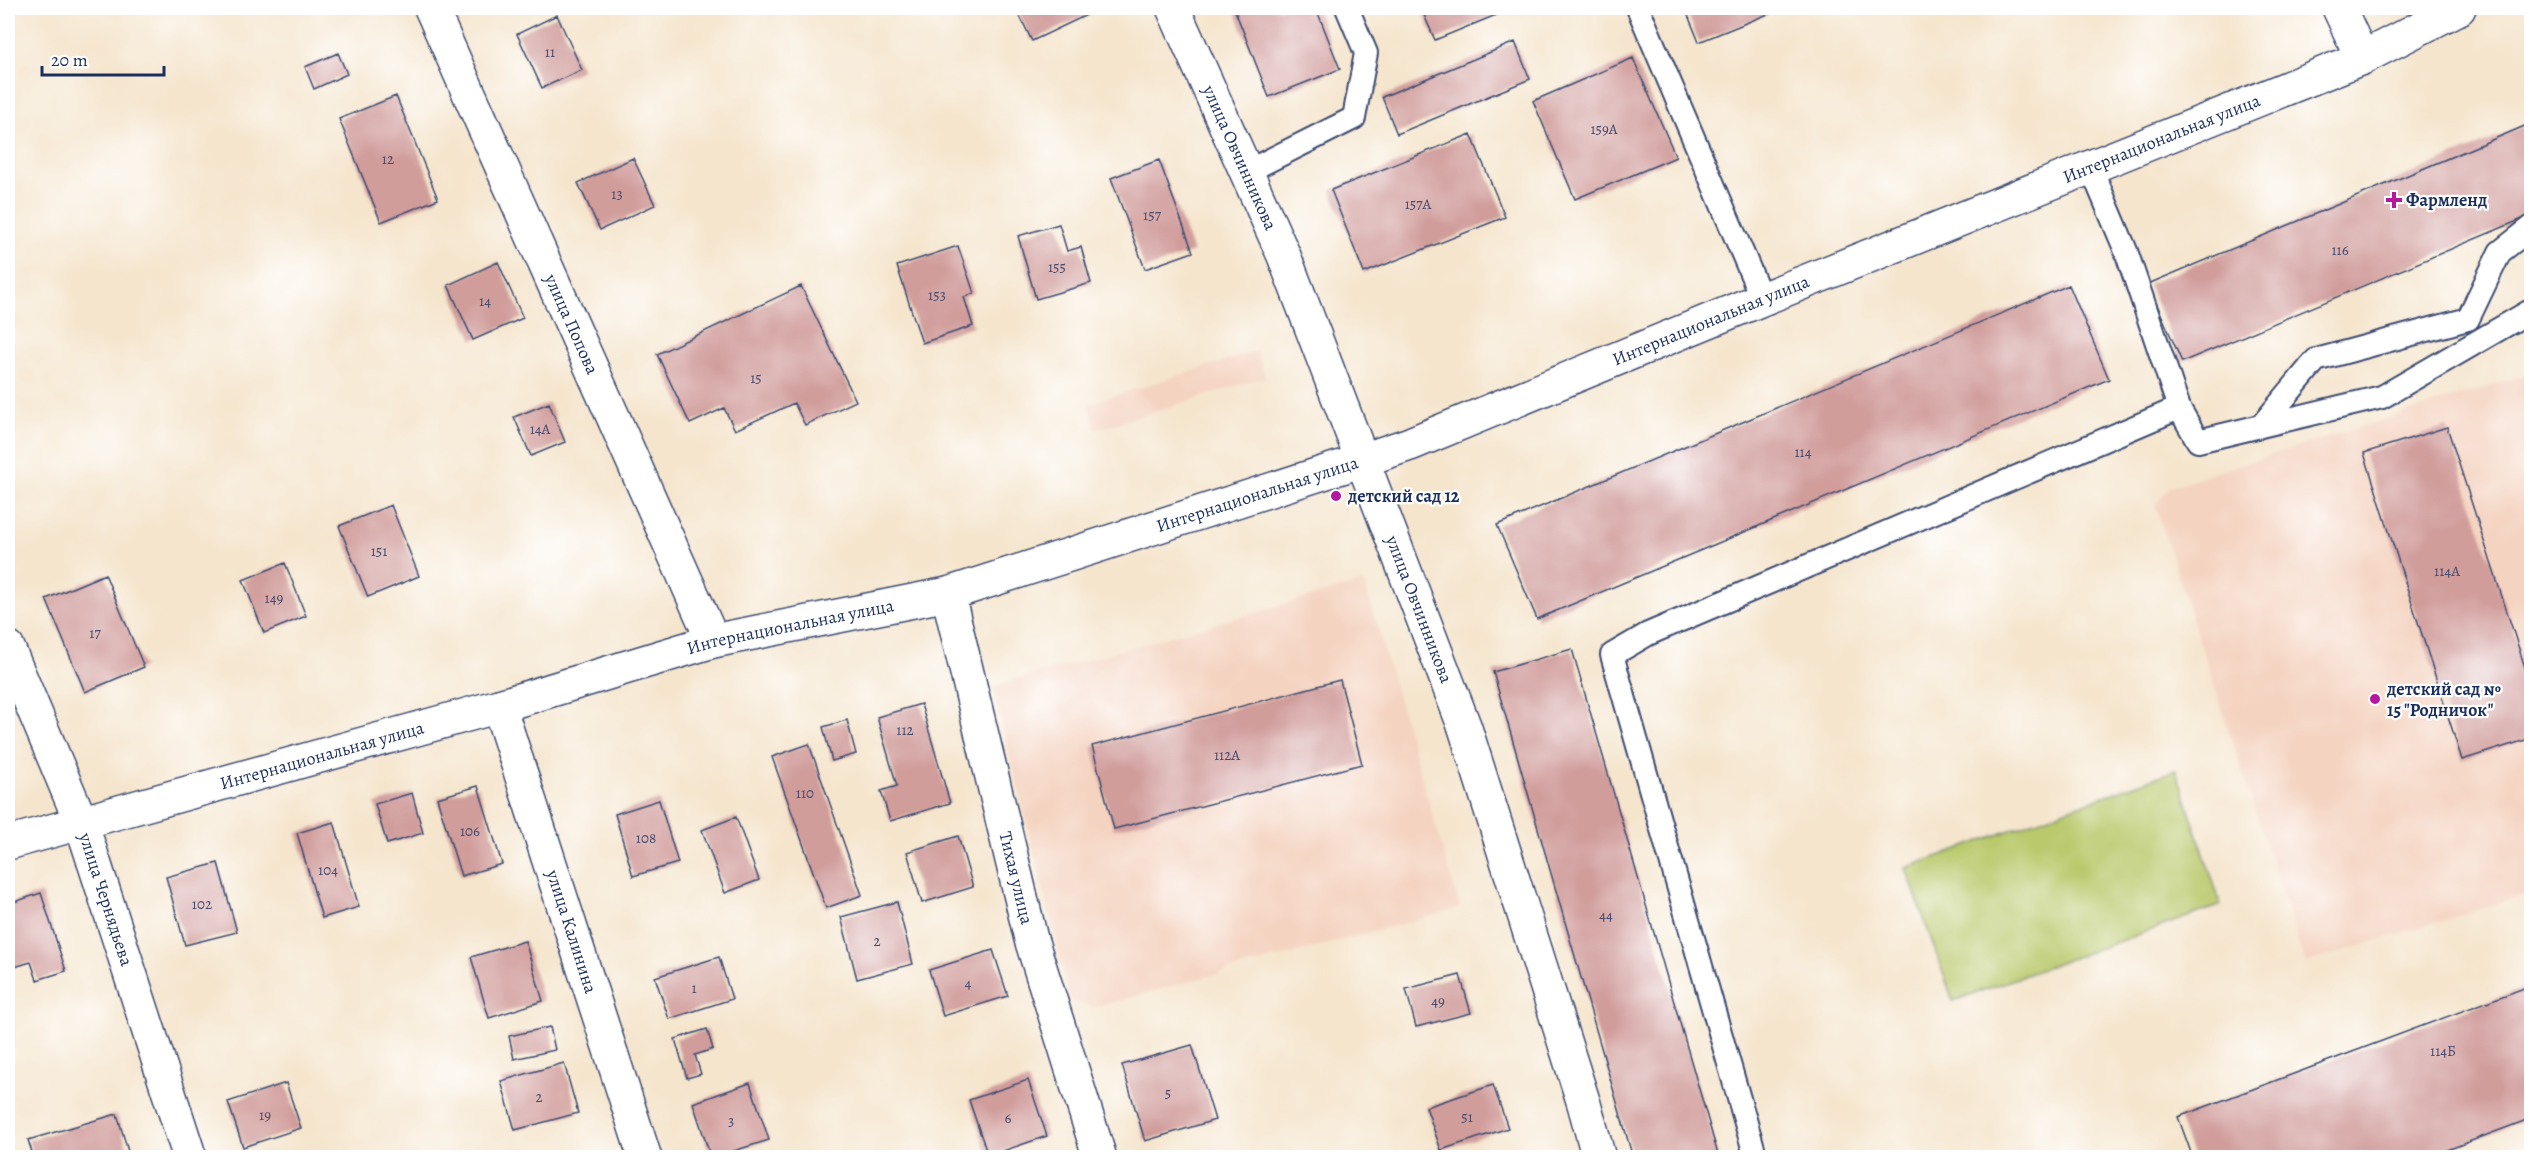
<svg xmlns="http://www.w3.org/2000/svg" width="2539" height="1165" viewBox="0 0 2539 1165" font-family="Alegreya,serif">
	<rect width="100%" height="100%" fill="#fff"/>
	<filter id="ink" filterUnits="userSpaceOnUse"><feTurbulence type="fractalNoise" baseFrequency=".0167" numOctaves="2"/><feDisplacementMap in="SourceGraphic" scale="12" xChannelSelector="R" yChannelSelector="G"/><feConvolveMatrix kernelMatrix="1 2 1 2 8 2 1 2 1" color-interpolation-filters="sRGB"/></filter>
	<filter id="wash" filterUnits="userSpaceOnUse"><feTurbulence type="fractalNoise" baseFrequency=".008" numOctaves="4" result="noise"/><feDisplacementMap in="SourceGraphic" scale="24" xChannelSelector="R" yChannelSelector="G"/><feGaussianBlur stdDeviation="1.35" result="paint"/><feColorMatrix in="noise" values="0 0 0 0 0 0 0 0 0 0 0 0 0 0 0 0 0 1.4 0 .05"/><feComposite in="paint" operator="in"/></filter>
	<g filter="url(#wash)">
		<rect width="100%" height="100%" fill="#f5e5cd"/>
		<path fill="#f4d3c0" d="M1257 351 1265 377 1096 430 1088 404Z
			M2531 373V893L2305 963 2155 505 2170 487Z
			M1364 582 1460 908 1095 1007 1071 1002 993 686Z"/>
		<path fill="#b9c96c" stroke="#6a7c65" stroke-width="1.5" d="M2176 770 2221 905 1953 1001 1906 868Z"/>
		<g id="blocks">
			<path fill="#d09d9b" d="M1016 8H1090L1093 12 1032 41Z
				M1234 8H1316L1340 69 1269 97Z
				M1421 8H1513L1435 40Z
				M1685 8H1783L1699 42Z
				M557 15 582 70 542 88 517 34Z
				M1515 42 1530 79 1397 134 1382 97Z
				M338 53 347 74 314 89 305 67Z
				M1633 58 1676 157 1575 199 1533 101Z
				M396 96 438 199 381 222 339 119Z
				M2532 123V215L2182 362 2148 284Z
				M1471 134 1505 217 1364 273 1331 190Z
				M633 158 655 205 600 230 578 183Z
				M1159 160 1193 252 1145 269 1111 178Z
				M1059 224 1067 251 1081 247 1091 283 1036 299 1018 236Z
				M958 246 974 293 964 297 973 326 922 343 897 266Z
				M498 262 523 318 473 340 448 285Z
				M2069 285 2109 379 1537 619 1497 525Z
				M801 286 856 401 805 425 794 403 735 430 724 408 690 424 657 354Z
				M549 403 565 442 531 456 514 417Z
				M2447 427 2532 689V738L2462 760 2364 453Z
				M391 505 419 576 368 597 339 526Z
				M285 563 306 616 264 633 243 580Z
				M105 574 144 667 85 692 46 599Z
				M1572 649 1719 1158H1633L1493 672Z
				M1340 680 1362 764 1114 829 1092 746Z
				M921 704 950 803 890 821 881 791 897 786 877 717Z
				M847 720 856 754 832 761 823 727Z
				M809 744 862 895 826 908 772 757Z
				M478 786 502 864 461 876 437 798Z
				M412 793 423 833 387 844 375 804Z
				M659 800 678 863 633 876 615 814Z
				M736 817 759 880 725 893 702 830Z
				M334 822 359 907 322 918 297 833Z
				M958 836 973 887 922 903 907 852Z
				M218 863 237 932 185 945 166 877Z
				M41 893 66 971 37 980 31 962 8 969V904Z
				M897 902 913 964 857 979 841 917Z
				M525 941 543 1001 489 1018 471 957Z
				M993 950 1008 996 943 1016 929 970Z
				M719 957 732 999 669 1019 655 977Z
				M1460 975 1471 1013 1416 1027 1406 989Z
				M2532 985V1118L2426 1158H2193L2178 1117Z
				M550 1027 555 1050 514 1059 509 1036Z
				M707 1029 713 1049 695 1055 701 1074 687 1078 675 1039Z
				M1192 1045 1215 1120 1145 1141 1122 1065Z
				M564 1063 578 1113 515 1130 501 1081Z
				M1028 1080 1047 1136 988 1156 969 1100Z
				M286 1083 301 1128 243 1147 228 1102Z
				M750 1083 769 1140 711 1158 693 1103Z
				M1493 1085 1508 1128 1441 1150 1426 1107Z
				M117 1114 130 1158H34L28 1140Z"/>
		</g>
	</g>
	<g filter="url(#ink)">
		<use href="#blocks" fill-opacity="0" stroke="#3c4a6f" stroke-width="1.5"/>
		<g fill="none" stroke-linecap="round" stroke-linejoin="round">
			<defs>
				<path id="service" d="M1638 8 1762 299
					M2091 168 2126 251 2179 408 2198 441 2382 397 2532 310
					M1246 172 1354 118 1366 53 1347 8
					M2261 426 2316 360 2468 319 2500 252 2532 227
					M1756 1158 1612 655 1648 634 2179 408"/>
				<g id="minor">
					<path id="s1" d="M431 8 713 641"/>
					<path id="s2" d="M1173 8 1284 256 1465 728 1584 1104 1599 1158"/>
					<path d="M2339 8 2362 58"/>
					<path id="s3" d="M948 594 1031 939 1100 1158"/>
					<path id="s4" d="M8 648 81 822 190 1158"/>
					<path id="s5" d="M499 706 645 1158"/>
				</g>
				<g id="secondary">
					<path id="s6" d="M8 843 499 706 713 641 948 594 1363 460 1410 444 1762 299 2362 58 2459 8"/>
				</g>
			</defs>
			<use href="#service" stroke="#3c4a6f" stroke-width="26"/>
			<use href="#minor" stroke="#3c4a6f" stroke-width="36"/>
			<use href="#secondary" stroke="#3c4a6f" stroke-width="36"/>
			<use href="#service" stroke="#fff" stroke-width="22"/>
			<use href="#minor" stroke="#fff" stroke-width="33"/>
			<use href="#secondary" stroke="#fff" stroke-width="33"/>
		</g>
	</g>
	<g fill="#b5179e" stroke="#fff" stroke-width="2">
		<path d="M2391 191h6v6h6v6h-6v6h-6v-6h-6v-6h6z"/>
		<circle cx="1336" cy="496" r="6"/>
		<circle cx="2375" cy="699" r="6"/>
	</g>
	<g text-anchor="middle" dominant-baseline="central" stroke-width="4.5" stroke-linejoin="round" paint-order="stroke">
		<g font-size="15" fill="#484a6d">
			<text x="550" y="52">11</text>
			<text x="1604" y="129">159А</text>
			<text x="388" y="159">12</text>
			<text x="617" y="194">13</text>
			<text x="1418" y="204">157А</text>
			<text x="1152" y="215">157</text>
			<text x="2340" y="250">116</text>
			<text x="1057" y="267">155</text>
			<text x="937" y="295">153</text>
			<text x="485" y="301">14</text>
			<text x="756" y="378">15</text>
			<text x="540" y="429">14А</text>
			<text x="1803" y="452">114</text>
			<text x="379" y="551">151</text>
			<text x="2447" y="571">114А</text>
			<text x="274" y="598">149</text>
			<text x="95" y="633">17</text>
			<text x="905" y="730">112</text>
			<text x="1227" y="755">112А</text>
			<text x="805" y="793">110</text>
			<text x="470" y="831">106</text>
			<text x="646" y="838">108</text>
			<text x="328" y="870">104</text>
			<text x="202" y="904">102</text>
			<text x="1606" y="915">44</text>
			<text x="877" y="941">2</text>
			<text x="968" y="983">4</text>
			<text x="694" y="988">1</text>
			<text x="1438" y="1001">49</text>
			<text x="2443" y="1051">114Б</text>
			<text x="1168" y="1093">5</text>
			<text x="539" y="1097">2</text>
			<text x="265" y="1115">19</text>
			<text x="1467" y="1117">51</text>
			<text x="1008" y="1118">6</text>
			<text x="731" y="1121">3</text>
		</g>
		<g font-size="18" fill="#1b2f5e" stroke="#fff">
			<text stroke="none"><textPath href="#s6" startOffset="2270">Интернациональная улица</textPath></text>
			<text stroke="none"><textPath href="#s2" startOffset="164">улица Овчинникова</textPath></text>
			<text stroke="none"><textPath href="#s6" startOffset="1784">Интернациональная улица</textPath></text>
			<text stroke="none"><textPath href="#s1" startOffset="346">улица Попова</textPath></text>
			<text stroke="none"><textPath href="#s6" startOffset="1298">Интернациональная улица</textPath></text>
			<text stroke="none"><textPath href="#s2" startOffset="650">улица Овчинникова</textPath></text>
			<text stroke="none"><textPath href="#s6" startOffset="812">Интернациональная улица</textPath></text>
			<text stroke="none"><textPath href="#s6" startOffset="326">Интернациональная улица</textPath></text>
			<text stroke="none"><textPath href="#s3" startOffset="292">Тихая улица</textPath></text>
			<text stroke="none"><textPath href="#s4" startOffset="270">улица Чернядьева</textPath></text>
			<text stroke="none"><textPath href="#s5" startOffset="237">улица Калинина</textPath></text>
		</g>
		<g font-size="18" font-weight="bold" fill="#1b2f5e" stroke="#fff" text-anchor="start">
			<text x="2406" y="200">Фармленд</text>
			<text x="1348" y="496">детский сад 12</text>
			<text x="2387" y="689">детский сад №<tspan x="2387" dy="21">15 "Родничок"</tspan></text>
		</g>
	</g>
	<rect width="2539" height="1165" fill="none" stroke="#fff" stroke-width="30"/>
	<path d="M42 66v9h122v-9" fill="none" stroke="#1b2f5e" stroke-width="3"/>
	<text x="51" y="66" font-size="18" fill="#1b2f5e" stroke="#ffffff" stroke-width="4.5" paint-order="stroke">20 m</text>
</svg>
